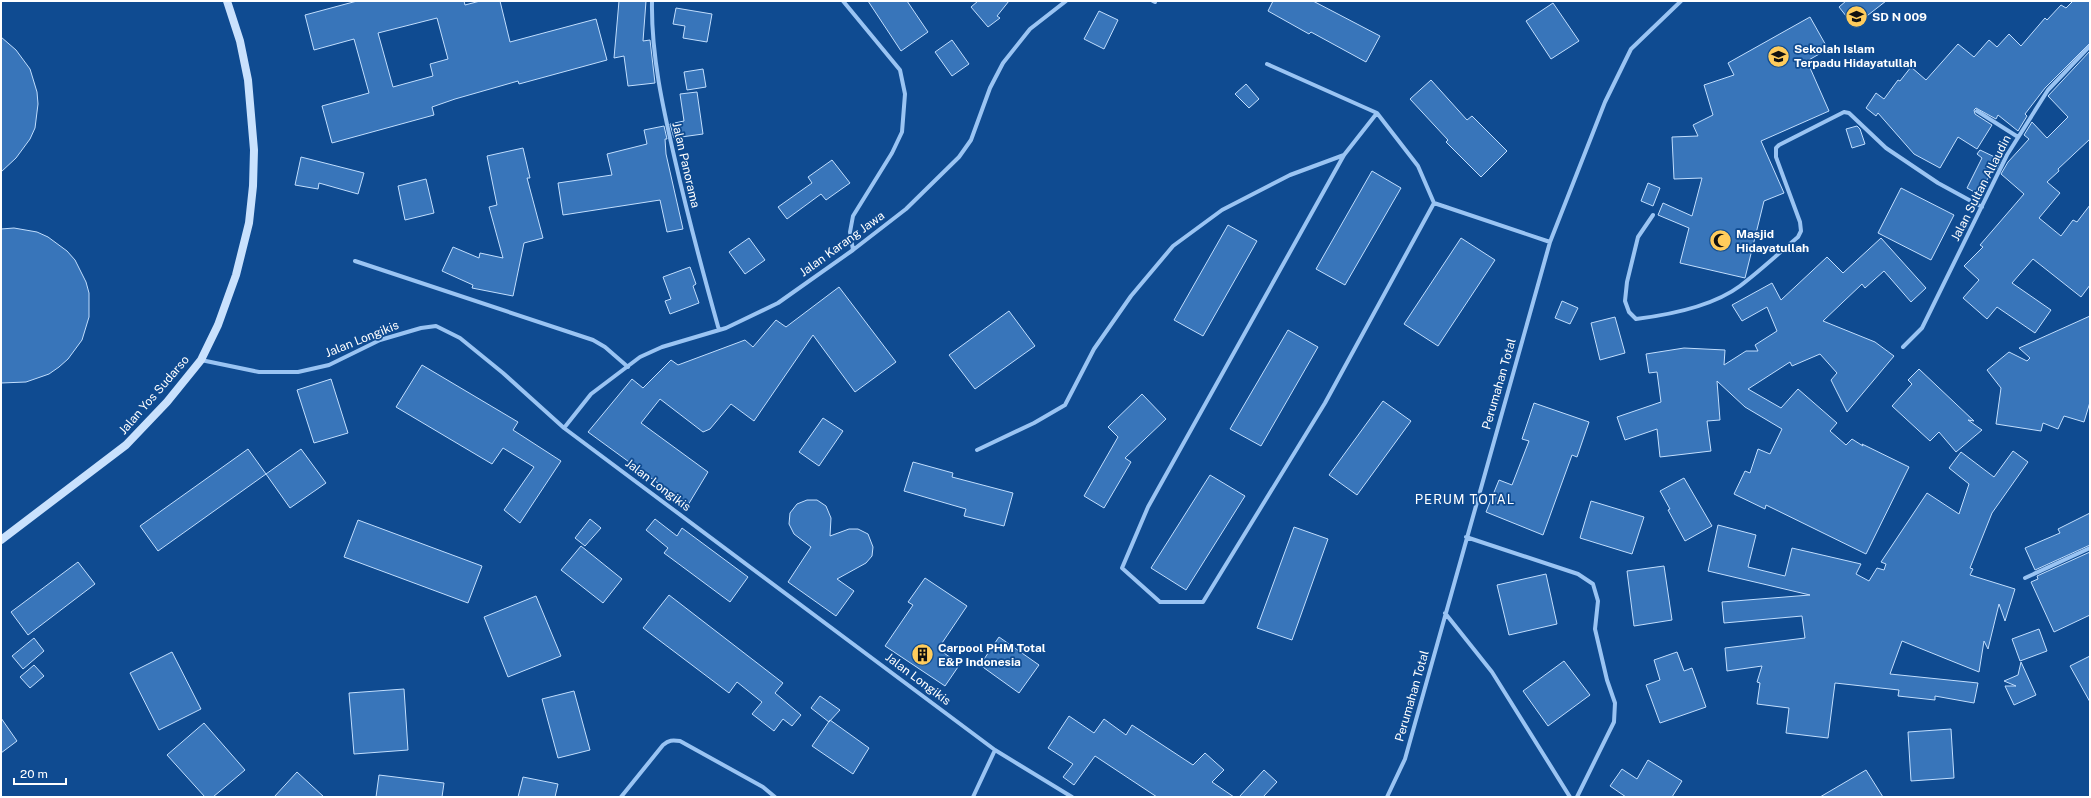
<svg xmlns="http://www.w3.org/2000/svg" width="2091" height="798" viewBox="0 0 2091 798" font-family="'Public Sans',sans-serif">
	<rect width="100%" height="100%" fill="#0f4b91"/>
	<path fill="#3875ba" stroke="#c1defe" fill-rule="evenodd" d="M357 1H464L465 5 480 1H500L510 42 596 19 607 60 519 84 518 81 455 99 432 107 434 115 332 143 322 106 369 93 354 39 314 50 305 15ZM437 18 448 59 430 64 433 76 393 87 378 33Z
		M619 1H646L643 41 650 40 655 83 628 86 624 56 614 58Z
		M868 1H907L928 32 901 51Z
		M978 1H1009L997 16 1000 18 988 27 971 7Z
		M1273 1H1313L1380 36 1366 62 1311 32 1309 34 1268 11Z
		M1846 1H1886L1854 26 1839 7Z
		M2073 1H2090V43L2045 88 2025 114 2027 116 2018 131 1998 115 1996 119 1976 108 1974 110 1975 114 1992 125 1977 149 1958 137 1940 168 1914 154 1878 113 1876 116 1866 108 1876 93 1884 99 1898 80 1900 81 1911 67 1926 80 1958 44 1974 57 1989 40 1997 47 2009 34 2021 46 2045 18 2047 20 2061 5 2066 8Z
		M1553 3 1579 41 1551 59 1526 21Z
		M676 8 712 14 707 42 683 38 685 26 673 24Z
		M1099 11 1118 20 1104 49 1084 39Z
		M1810 17 1828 49 1807 61 1829 111 1761 141 1784 193 1764 201 1745 278 1680 263 1689 228 1658 215 1663 203 1692 216 1702 178 1674 179 1672 137 1698 136 1693 125 1713 115 1704 85 1734 75 1728 63Z
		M1 37 16 50 30 69 37 92 38 104 35 128 30 139 16 158 1 172Z
		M952 40 969 64 952 76 935 52Z
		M2090 51V139L2058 169 2059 171 2047 182 2060 193 2039 218 2061 236 2073 220 2077 222 2090 205V285L2081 297 2033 259 2012 283 2051 310 2035 333 1997 307 1987 319 1963 298 1979 280 1964 266 1983 247 1980 245 2024 194 2001 174 2008 162 2029 139 2024 135 2032 122 2047 138 2068 117 2048 96Z
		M703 69 706 87 687 90 684 72Z
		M1431 80 1467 120 1472 116 1507 151 1481 177 1446 142 1448 140 1410 99Z
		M1246 84 1259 99 1249 108 1235 94Z
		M697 92 703 134 674 138 670 124 684 121 680 94Z
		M664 126 667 139H665L666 154 683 229 667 232 660 200 563 215 558 183 612 175 607 154 647 144 644 130Z
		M1857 126 1860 129 1865 144 1852 148 1846 129Z
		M523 148 530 178H527L543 238 524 243 513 296 472 288 473 285 442 271 453 247 479 258 480 253 503 258 489 207 497 205 487 156Z
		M1980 150 2001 160 1996 170 1993 167 1980 195 1967 188 1982 158 1977 154Z
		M301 157 364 173 358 194 319 183 318 189 295 185Z
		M832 160 850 183 826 200 821 194 787 219 778 207 812 183 808 177Z
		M1372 171 1401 188 1345 285 1316 269Z
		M426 179 434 213 405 220 398 186Z
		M1648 183 1660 188 1653 206 1641 201Z
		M1901 188 1954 215 1931 260 1878 233Z
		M1228 225 1257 241 1203 336 1174 320Z
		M14 228 37 232 48 237 67 251 75 260 86 282 89 293V317L82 340 68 359 59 367 49 374 26 382 1 383V229Z
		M749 238 765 260 745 274 729 252Z
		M1461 238 1495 260 1438 346 1404 324Z
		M1881 238 1926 288 1911 302 1884 271 1865 288 1862 284 1823 321 1875 342 1894 356 1847 412 1831 380 1837 373 1820 354 1792 366 1790 362 1748 389 1781 408 1798 389 1837 423 1830 431 1846 445 1852 439 1863 446 1862 444 1909 467 1866 554 1766 505 1765 509 1734 494 1745 471 1750 473 1758 449 1770 454 1782 429 1745 407 1717 381 1720 420 1707 421 1711 451 1660 457 1657 429 1625 440 1617 417 1661 402 1657 372 1649 373 1646 354 1684 348 1725 350 1724 365 1746 351H1758L1755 345 1777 331 1767 307 1742 321 1732 305 1772 283 1781 300 1827 257 1843 273Z
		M690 267 696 284 693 286 699 303 670 314 665 301 671 299 663 277Z
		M839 287 896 362 855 392 813 335 754 421 731 404 710 429 703 432 660 399 641 423 708 472 688 505 588 432 632 379 643 388 671 360 678 365 745 340 753 347 776 320 786 327Z
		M1562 301 1578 308 1570 324 1555 318Z
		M1009 311 1035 346 975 389 949 355Z
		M2090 316V402L2084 422 2064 416 2058 429 2043 423 2041 431 1996 424 2001 388 1987 370 2009 352 2027 361 2030 358 2019 348Z
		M1615 317 1625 353 1600 360 1591 323Z
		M1288 330 1318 347 1261 446 1230 429Z
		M422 365 518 422 513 430 561 461 520 523 504 510 534 467 503 448 492 464 396 407Z
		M1919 369 1974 421 1968 420 1982 430 1956 452 1939 432 1930 441 1892 406 1912 384 1908 380Z
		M331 379 348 433 314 443 297 390Z
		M1142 394 1166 419 1125 458 1131 462 1104 508 1084 496 1118 437 1108 427Z
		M1383 401 1411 421 1357 495 1329 475Z
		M1534 403 1589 422 1577 457 1572 455 1543 535 1486 512 1499 480 1512 485 1529 441 1522 439Z
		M823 418 843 431 819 466 799 452Z
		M248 449 266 474 158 551 140 526Z
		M301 449 326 483 290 508 266 474Z
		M2013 451 2028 462 1992 513 1970 568 1973 569 1970 575 2015 589 2005 621 1999 604 1988 649 1984 641 1979 672 1902 641 1890 674 1978 683 1974 703 1935 696V700L1898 696 1899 690 1835 683 1828 738 1786 733 1789 708 1757 704 1760 683 1757 682 1762 666 1727 671 1725 648 1805 638 1802 616 1724 623 1722 602 1810 595 1708 571 1718 525 1756 535 1748 567 1785 576 1792 548 1861 564 1856 574 1869 581 1877 568 1884 570 1886 564 1881 562 1927 493 1959 514 1969 484 1949 468 1961 452 1994 477Z
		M913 462 953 473 952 477 1013 493 1004 526 964 516 966 509 904 491Z
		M1210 475 1245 496 1186 590 1151 568Z
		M1684 478 1712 526 1685 541 1668 510 1670 509 1660 491Z
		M807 500H817L826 506 831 518 830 536 849 529H858L868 534 873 547 872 556 866 563 837 579 854 591 836 616 788 582 811 547 794 534 789 524 790 513 797 504Z
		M1591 501 1644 517 1632 554 1580 538Z
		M2090 513V545L2035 570 2025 548 2060 533 2058 529Z
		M590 519 601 528 585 546 575 538Z
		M655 519 677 536 682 528 748 577 730 602 664 553 668 548 646 530Z
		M358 520 482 566 468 603 344 557Z
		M1294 527 1328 539 1292 640 1257 628Z
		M581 546 622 579 603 603 561 570Z
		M2090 552V615L2054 632 2031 582 2038 579 2037 576Z
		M78 562 95 584 28 635 11 612Z
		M1664 566 1672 620 1634 626 1627 571Z
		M1546 574 1557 624 1509 635 1497 585Z
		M925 578 967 606 938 649 960 664 945 686 885 646 913 605 908 602Z
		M669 595 783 683 775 693 801 715 792 726 783 719 774 731 752 714 762 702 737 682 729 693 643 628Z
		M536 596 561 656 508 677 484 617Z
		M2039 629 2047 651 2020 661 2012 639Z
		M999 637 1039 665 1019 693 980 665Z
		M34 638 44 651 23 669 12 656Z
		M172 652 201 709 159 730 130 673Z
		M1677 652 1684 671 1692 668 1706 707 1660 723 1646 685 1660 680 1654 660Z
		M2090 656V702L2070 666Z
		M1564 661 1590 695 1548 726 1523 691Z
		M2021 662 2036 695 2014 705 2005 686H2016L2004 681 2018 675Z
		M34 665 44 676 30 688 20 677Z
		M404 689 408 750 354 754 349 693Z
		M574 691 590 750 558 758 542 699Z
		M820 696 840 710 829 722 811 708Z
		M1069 716 1094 733 1104 719 1126 735 1132 725 1193 765 1205 753 1224 770 1212 782 1234 797H1157L1095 756 1074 785 1063 777 1073 764 1048 748Z
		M1 718 17 741 1 753Z
		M830 720 869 748 853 774 812 746Z
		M204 723 245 770 213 797H205L167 755Z
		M1951 729 1954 778 1911 781 1908 732Z
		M1648 760 1682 781 1672 797H1626L1610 786 1622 769 1637 779Z
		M1264 770 1277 782 1263 797H1239Z
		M1866 770 1883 797H1820Z
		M297 772 324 797H274Z
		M379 775 444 783 442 797H376Z
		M523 777 558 784 555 797H518Z"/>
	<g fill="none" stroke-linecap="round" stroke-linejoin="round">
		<path stroke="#9ac4f3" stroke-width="4" d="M652 1C651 55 663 108 675 160 688 217 703 273 719 330
			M843 1 900 70 905 94 902 132 892 153 853 216 850 232 853 250
			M1153 1 1155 2
			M1267 64 1377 113 1418 166 1434 203 1550 242
			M1977 111 2018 137
			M1377 113 1344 155 1148 507 1122 568 1160 602H1203L1325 403 1434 203
			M1653 215 1638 237 1627 282 1625 301 1629 312 1636 319C1668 315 1713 306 1740 286 1760 271 1779 253 1798 237L1801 231 1800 222 1776 157V148L1779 145 1844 112 1849 113 1886 148 1938 183 1982 207
			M355 261 593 340 605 347 628 367
			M1903 347 1922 328 2007 155 2048 90 2090 46
			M201 360 259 372H298L329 365 380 340 421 328 436 326 460 338 503 373 564 428 995 750 1072 797
			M564 428 591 394 640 357 662 347 726 328 778 303 853 250 906 209 959 157 971 140 990 88 1003 63 1030 29 1066 1
			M977 450 1034 423 1065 405 1094 349 1131 296 1173 246 1222 210 1290 175 1344 155
			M1466 537 1578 574 1593 584 1598 601 1595 629 1607 680 1615 703 1614 722 1577 797
			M2025 578 2090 548
			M1445 613 1492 672 1570 797
			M621 797 663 745C669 740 672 740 680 741L763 787 775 797
			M973 797 995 750
			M1387 797 1405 759 1550 242 1605 102 1631 49 1681 1"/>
		<path stroke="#c9e1fd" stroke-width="8" d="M1 540 126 445 167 402 201 360 218 325 236 275 249 223 253 186 254 150 248 80 240 41 227 1"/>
	</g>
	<defs>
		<symbol id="school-disc" viewBox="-11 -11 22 22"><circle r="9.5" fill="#ffcc5c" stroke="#0f4b91"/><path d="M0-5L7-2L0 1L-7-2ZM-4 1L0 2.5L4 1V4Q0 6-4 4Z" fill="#111"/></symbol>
		<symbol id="mosque-disc" viewBox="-11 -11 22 22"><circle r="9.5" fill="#ffcc5c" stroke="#0f4b91"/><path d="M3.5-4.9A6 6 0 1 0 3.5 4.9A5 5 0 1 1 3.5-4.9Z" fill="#111"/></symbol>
		<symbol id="building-disc" viewBox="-11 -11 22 22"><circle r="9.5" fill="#ffcc5c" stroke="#0f4b91"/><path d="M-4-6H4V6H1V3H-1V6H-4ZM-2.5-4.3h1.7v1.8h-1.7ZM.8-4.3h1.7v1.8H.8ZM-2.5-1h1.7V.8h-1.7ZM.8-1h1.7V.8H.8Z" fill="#111"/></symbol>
	</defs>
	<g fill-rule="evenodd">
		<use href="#school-disc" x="1844" y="4" width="25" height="25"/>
		<use href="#school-disc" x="1766" y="44" width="25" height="25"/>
		<use href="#mosque-disc" x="1708" y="228" width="25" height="25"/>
		<use href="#building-disc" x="910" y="642" width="25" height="25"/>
	</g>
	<g text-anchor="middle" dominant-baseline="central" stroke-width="3.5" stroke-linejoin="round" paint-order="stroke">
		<g font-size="12" font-weight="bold" fill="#fff" stroke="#0f4b91" text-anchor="start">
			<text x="1872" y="17">SD N 009</text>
			<text x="1794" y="49">Sekolah Islam<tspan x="1794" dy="14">Terpadu Hidayatullah</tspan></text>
			<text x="1736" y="234">Masjid<tspan x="1736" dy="14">Hidayatullah</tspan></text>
			<text x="938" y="648">Carpool PHM Total<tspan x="938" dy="14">E&amp;P Indonesia</tspan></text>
		</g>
		<g font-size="12" fill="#fff" stroke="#0f4b91">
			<text transform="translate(686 165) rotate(77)">Jalan Panorama</text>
			<text transform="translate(1981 188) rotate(-63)">Jalan Sultan Allaudin</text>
			<text transform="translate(842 244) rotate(-36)">Jalan Karang Jawa</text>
			<text transform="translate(362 339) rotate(-22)">Jalan Longikis</text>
			<text transform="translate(1499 384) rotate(-74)">Perumahan Total</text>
			<text transform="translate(154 395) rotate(-49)">Jalan Yos Sudarso</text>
			<text transform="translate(658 485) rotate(37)">Jalan Longikis</text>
			<text transform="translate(918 679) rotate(37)">Jalan Longikis</text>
			<text transform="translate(1412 696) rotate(-74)">Perumahan Total</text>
		</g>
		<g font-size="13" letter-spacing="1" fill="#fff" stroke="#0f4b91">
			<text x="1465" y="499">PERUM TOTAL</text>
		</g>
	</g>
	<rect width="2091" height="798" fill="none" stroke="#ffffff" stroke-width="4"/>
	<path d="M14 778v6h52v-6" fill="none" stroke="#ffffff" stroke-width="2"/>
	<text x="20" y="778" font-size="12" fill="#ffffff" stroke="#0f4b91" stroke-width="3" paint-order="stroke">20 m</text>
</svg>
